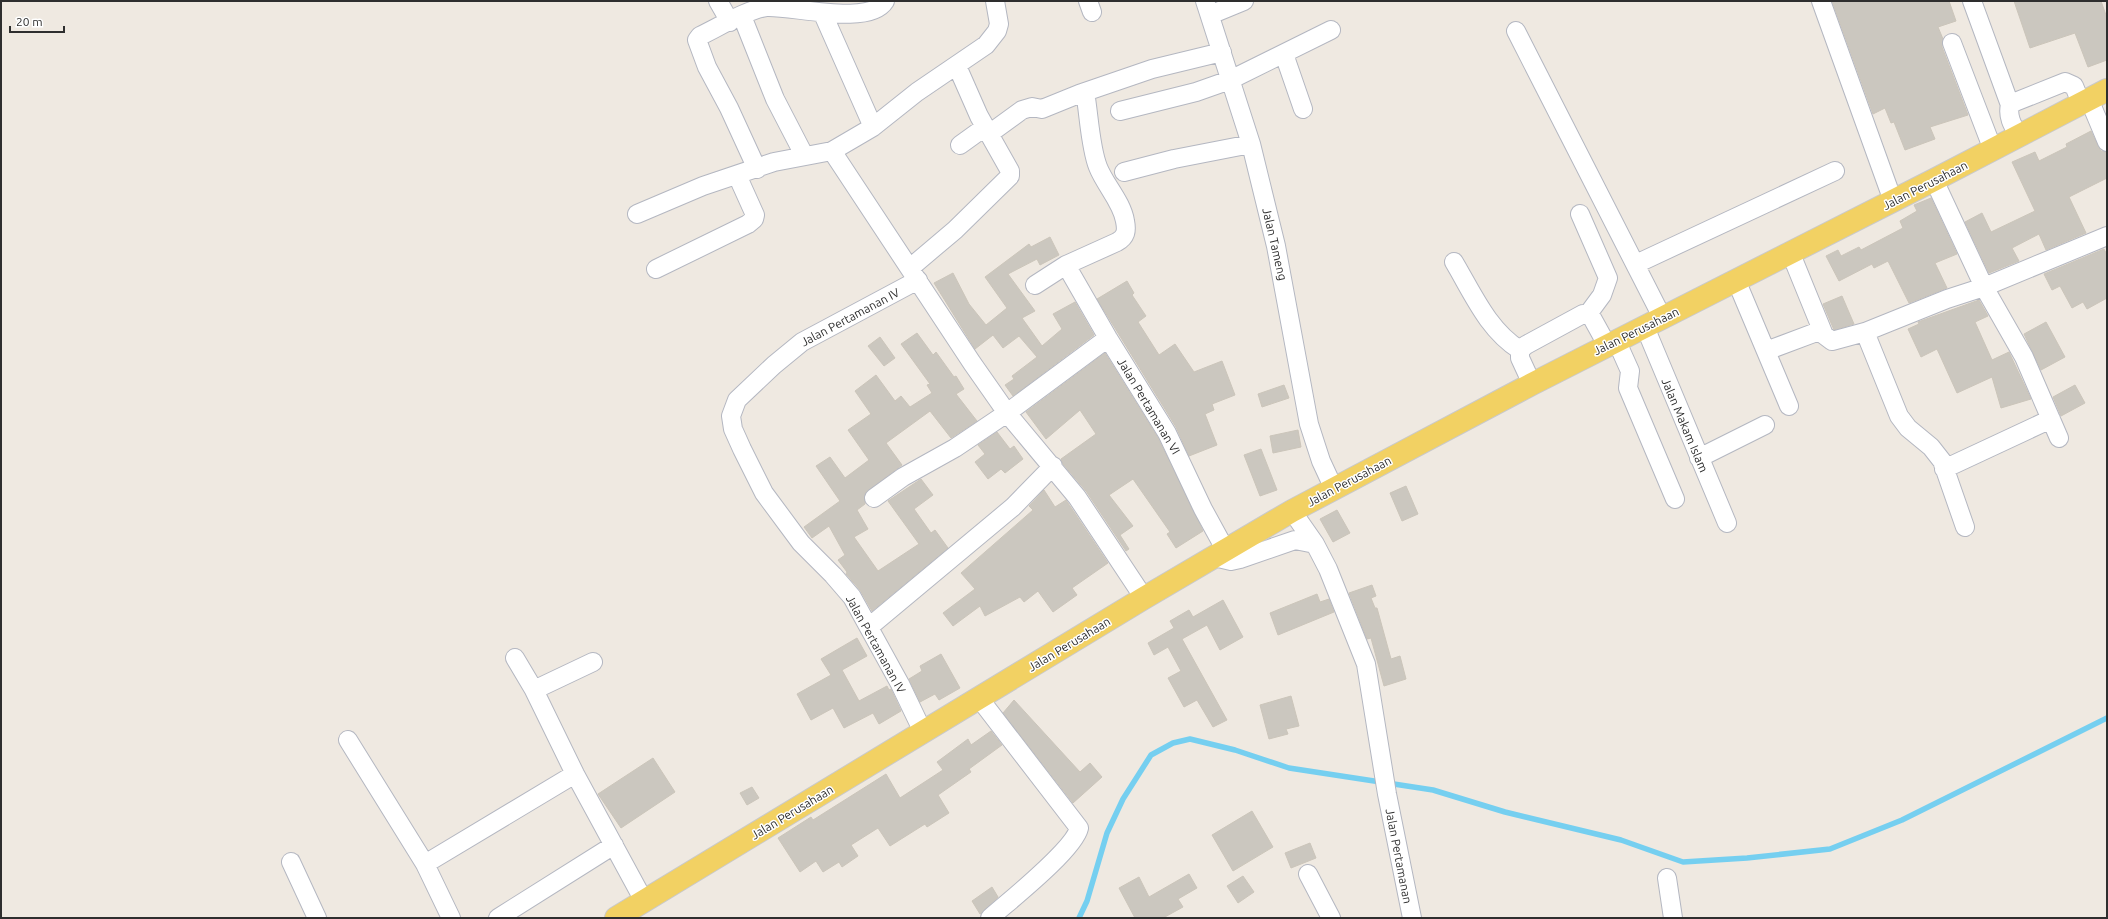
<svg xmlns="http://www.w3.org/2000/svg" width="2108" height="919" viewBox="0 0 2108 919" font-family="Ubuntu,sans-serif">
	<rect width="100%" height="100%" fill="#efe9e1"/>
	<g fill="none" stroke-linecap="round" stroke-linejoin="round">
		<path stroke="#75cff0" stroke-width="5.5" d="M1079 918 1087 901 1107 833 1123 799 1151 755 1173 743 1190 739 1235 750 1289 768 1433 790 1505 812 1621 840 1683 862 1747 858 1830 849 1902 820 2107 718"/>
	</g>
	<path fill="#cbc7bf" stroke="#cbc5ba" d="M1832 1H1949L1956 21 1938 27 1943 39 1942 47 1968 115 1930 127 1935 139 1905 150 1894 122 1891 123 1885 108 1873 114Z
		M2014 1H2101L2107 18V60L2088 67 2075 33 2030 48Z
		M2091 131 2098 146 2101 151 2107 152V178L2069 197 2086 233 2046 250 2039 234 2012 248 2019 261 1989 273 1965 222 1982 213 1991 232 2035 211 2012 162 2035 152 2039 161 2067 147 2066 144Z
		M1931 198 1957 254 1935 263 1947 288 1909 303 1888 261 1874 268 1872 264 1839 281 1826 256 1838 250 1841 256 1859 247 1861 250 1903 228 1900 221 1917 211 1914 205Z
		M1050 237 1059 255 1040 265 1037 259 1008 274 1035 311 1022 318 1042 346 1062 329 1053 314 1075 302 1094 335 1013 396 1005 385 1014 379 1012 376 1037 357 1019 336 1003 348 993 335 975 349 934 283 953 273 969 304 986 325 1007 308 985 277 1029 244 1031 247Z
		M2104 249 2107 255V298L2087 309 2083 302 2072 308 2060 286 2052 290 2044 274Z
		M1127 281 1134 293 1132 295 1146 316 1138 322 1159 355 1175 344 1194 372 1222 361 1235 395 1212 404 1214 410 1205 414 1217 445 1189 456 1176 427 1097 299Z
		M1842 296 1854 324 1834 330 1823 304Z
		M1979 300 1988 316 1975 322 1992 360 2009 352 2031 399 2001 408 1992 377 1957 393 1937 349 1921 357 1908 329 1919 324 1918 322Z
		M2046 322 2065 357 2041 370 2024 334Z
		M917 333 933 355 936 352 954 377 956 376 964 389 956 394 977 421 951 438 930 411 886 443 902 465 865 493V504L857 510 868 529 854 537 878 571 919 544 888 501 921 479 933 495 914 509 931 533 935 530 948 548 872 611 860 590 846 574 847 572 838 560 845 555 829 526 812 538 804 527 840 501 816 466 830 457 845 478 869 460 848 430 871 414 855 391 876 375 895 401 901 396 910 407 932 393 927 385 930 384 901 344Z
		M880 337 895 358 884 366 868 346Z
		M1105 353 1158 438 1203 531 1176 548 1167 534 1170 532 1133 479 1109 495 1133 526 1120 535 1129 549 1126 551 1086 491 1063 464 1061 459 1096 434 1080 410 1046 439 1026 412Z
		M1284 385 1289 398 1262 407 1258 394Z
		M2075 385 2085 403 2061 416 2053 397Z
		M1298 430 1301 447 1273 453 1270 436Z
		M997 432 1010 449 1014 446 1023 459 1005 473 1001 469 988 479 975 462 985 454 978 445Z
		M1261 449 1277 490 1260 496 1244 455Z
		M1406 486 1418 514 1402 521 1390 493Z
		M1044 490 1055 507 1066 500 1108 563 1072 588 1077 595 1053 612 1038 591 1024 602 1020 597 985 616 980 606 953 626 943 613 975 589 961 573 1033 510 1029 506Z
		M1337 510 1350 533 1333 542 1320 519Z
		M1372 585 1376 596 1371 598 1375 608H1377L1391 659 1400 656 1406 679 1384 686 1371 638 1367 639 1349 593Z
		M1317 594 1320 602 1329 599 1334 612 1278 635 1270 613Z
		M1223 600 1243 637 1220 650 1207 625 1182 639 1227 720 1213 727 1197 700 1184 707 1168 678 1181 671 1168 647 1154 655 1148 643 1174 628 1170 621 1189 610 1193 617Z
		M857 638 867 656 842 670 859 701 887 686 889 690 891 689 901 711 879 724 873 713 844 728 833 708 811 720 797 694 831 675 821 659Z
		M941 654 960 688 939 700 935 694 920 702 909 679 922 671 920 666Z
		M1291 696 1299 726 1286 729 1288 734 1269 739 1260 705Z
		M1014 700 1080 772 1090 763 1102 777 1073 803 1003 713Z
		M991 731 1002 745 969 769 971 772 938 795 949 813 927 827 925 824 890 846 878 828 851 845 858 856 842 867 839 862 823 872 816 861 800 872 778 838 811 817 813 820 886 774 900 798 943 770 937 762 968 739 971 745Z
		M653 758 675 792 621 828 598 794Z
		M752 787 759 798 747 805 740 793Z
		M1252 811 1273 847 1233 871 1212 835Z
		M1310 843 1316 858 1291 868 1285 853Z
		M1189 874 1197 888 1178 899 1183 907 1163 918H1135L1119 888 1139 877 1149 897Z
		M1243 876 1254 892 1238 903 1227 886Z
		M992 887 998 897 980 914 972 901Z"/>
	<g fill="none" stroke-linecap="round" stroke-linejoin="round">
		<defs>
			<path id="minor" d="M718 1 730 22
				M995 1 999 24 997 31 986 45 917 92 873 127 832 151 972 363 1007 413 1077 497 1144 598
				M1088 1 1092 12
				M1205 1 1251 144 1276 246 1309 424 1321 461 1334 489
				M1821 1 1893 201
				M1972 1 2010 105
				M823 14 873 127
				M1210 15 1244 1
				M742 16 775 99 804 155
				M1516 31 1663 319
				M1952 43 1993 150
				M1284 54 1303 109
				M2089 99 2107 142
				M1120 111 1196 92 1230 80 1331 30
				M989 134 1022 110 1032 107 1042 109 1079 94 1152 69 1222 52
				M2019 136C2013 126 2007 117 2010 105L2015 102 2065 82 2074 86 2081 103
				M960 145 985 127
				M757 169 729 108 707 67 697 40 700 36C719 27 746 10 766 7 790 5 869 27 885 1
				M1124 172 1174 159 1251 144
				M1934 180 1984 287 2024 357 2059 438
				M637 214 703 186 774 162 832 151
				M1580 214 1608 278 1602 295 1588 314
				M1791 254 1824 335 1832 341 1865 332 1947 299 1984 287 2107 236
				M1454 262C1473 294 1488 330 1520 350
				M1636 264 1835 171
				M1066 265 1108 338 1167 433 1203 509 1226 551
				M910 268 955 230 1010 176V171L979 116 957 66
				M656 269 748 224 754 219 755 215 737 175
				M918 280 802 342 774 365 737 400 731 416 733 429 742 449 764 493 801 543 833 575 852 597 900 684 923 732
				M1736 280 1789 406
				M1035 285 1066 265 1117 242C1126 237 1127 231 1125 221 1122 202 1105 185 1098 167 1090 147 1089 114 1085 92
				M1645 327 1727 523
				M1865 332 1899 416 1908 428 1931 447 1942 461 1965 527
				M1617 342 1630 371 1628 388 1675 499
				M1766 351 1822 330
				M1532 384 1520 358V350L1526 345 1583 314 1591 316 1607 345
				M1699 458 1765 425
				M1944 469 2051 419
				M874 498 903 477 955 448 1007 413 1108 338
				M1292 511 1315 544 1328 569 1366 664 1387 794 1412 918
				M1214 557 1231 561 1240 559 1295 540 1315 544
				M869 627 1013 507 1053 466
				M515 658 534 690 575 774 644 901
				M534 690 593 662
				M979 698 1079 828C1074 850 1009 901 990 918
				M348 740 425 864 451 918
				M291 862 317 918
				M425 864 575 774
				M1308 874 1331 918
				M1667 878 1673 918
				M498 918 614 845"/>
			<path id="major" d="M616 918 1144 598 1292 511 1532 384 1934 180 2107 90"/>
		</defs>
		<use href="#minor" stroke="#b4b7c1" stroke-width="20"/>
		<use href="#major" stroke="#c9c9c9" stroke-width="24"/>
		<use href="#minor" stroke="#fff" stroke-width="18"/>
		<use href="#major" stroke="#f2d163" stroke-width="22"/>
	</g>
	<g text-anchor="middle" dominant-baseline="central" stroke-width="3" stroke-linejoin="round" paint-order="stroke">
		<g font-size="12" fill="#2e2e2e" stroke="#fff">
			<text transform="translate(1925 185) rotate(-27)">Jalan Perusahaan</text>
			<text transform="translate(1275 244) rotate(77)">Jalan Tameng</text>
			<text transform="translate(850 317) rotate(-28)">Jalan Pertamanan IV</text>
			<text transform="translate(1636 331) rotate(-26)">Jalan Perusahaan</text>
			<text transform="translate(1149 406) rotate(59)">Jalan Pertamanan VI</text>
			<text transform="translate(1685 425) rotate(67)">Jalan Makam Islam</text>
			<text transform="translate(1349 481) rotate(-28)">Jalan Perusahaan</text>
			<text transform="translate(876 644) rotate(61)">Jalan Pertamanan IV</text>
			<text transform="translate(1069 644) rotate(-31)">Jalan Perusahaan</text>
			<text transform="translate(792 812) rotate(-31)">Jalan Perusahaan</text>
			<text transform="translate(1399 856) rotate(79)">Jalan Pertamanan</text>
		</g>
	</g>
	<rect width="2108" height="919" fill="none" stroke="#2e2e2e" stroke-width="4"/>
	<path d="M10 26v6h54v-6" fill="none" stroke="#2e2e2e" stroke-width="2"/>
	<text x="16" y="26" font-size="12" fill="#2e2e2e" stroke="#ffffff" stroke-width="3" paint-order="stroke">20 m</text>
</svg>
